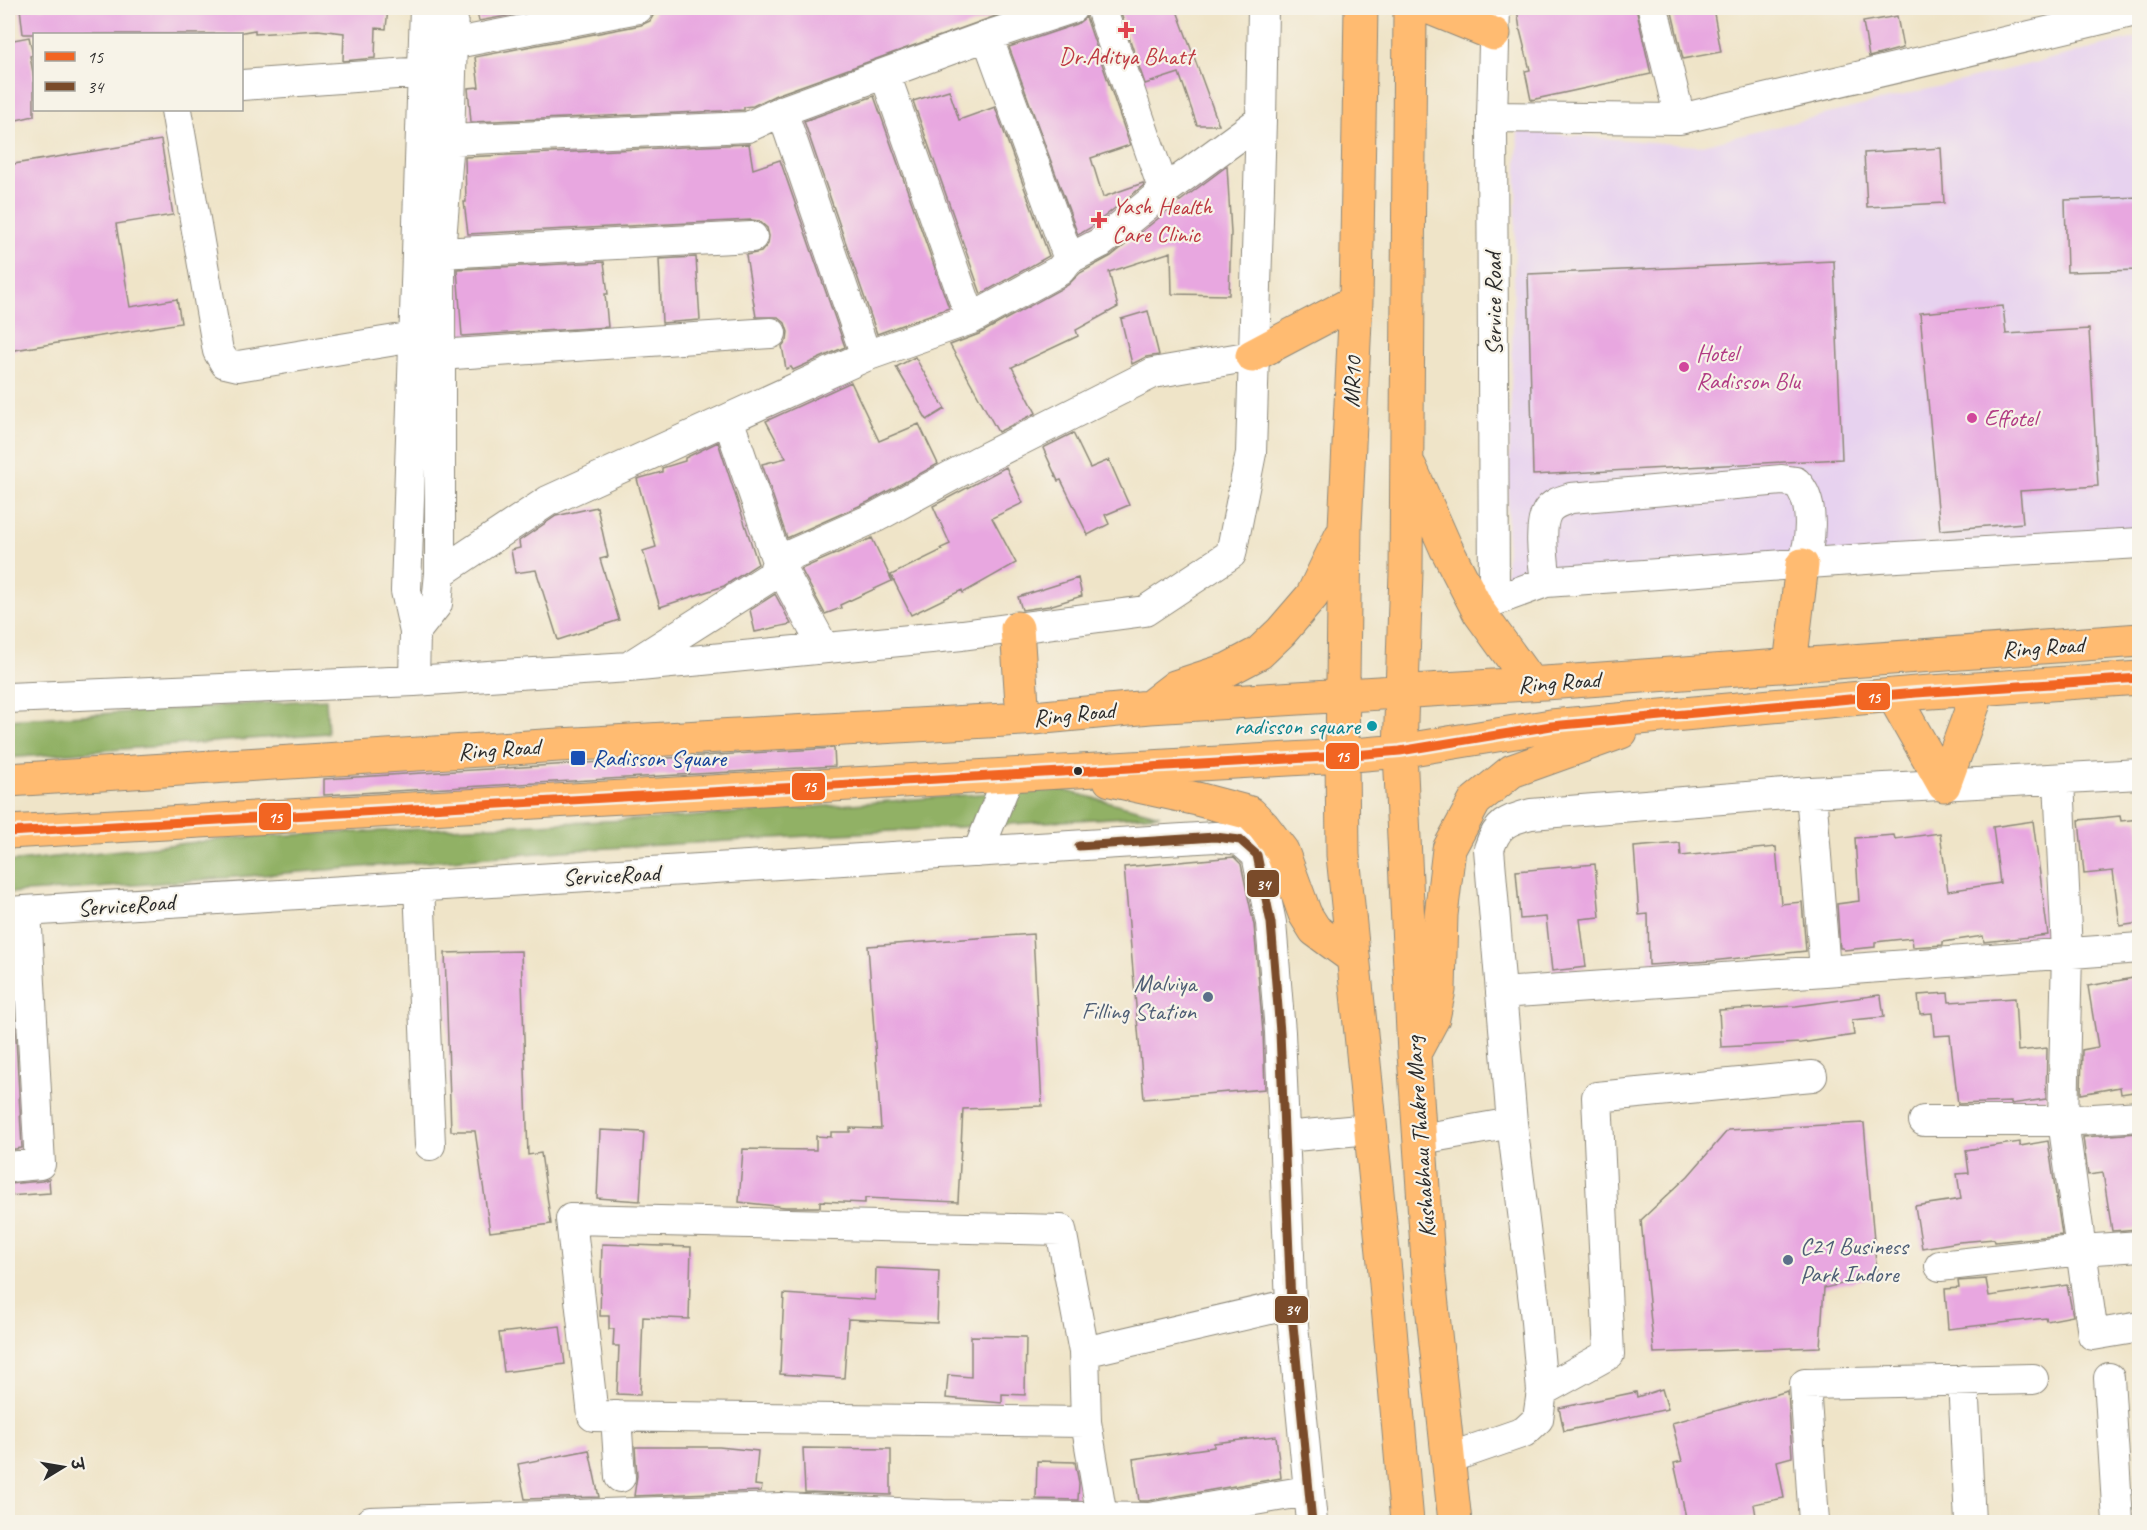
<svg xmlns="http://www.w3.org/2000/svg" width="2147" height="1530" viewBox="0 0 2147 1530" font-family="Caveat,'Playpen Sans Deva',sans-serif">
	<rect width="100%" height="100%" fill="#f7f3e8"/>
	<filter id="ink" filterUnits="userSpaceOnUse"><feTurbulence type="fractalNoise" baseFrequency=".0167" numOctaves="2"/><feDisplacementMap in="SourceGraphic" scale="12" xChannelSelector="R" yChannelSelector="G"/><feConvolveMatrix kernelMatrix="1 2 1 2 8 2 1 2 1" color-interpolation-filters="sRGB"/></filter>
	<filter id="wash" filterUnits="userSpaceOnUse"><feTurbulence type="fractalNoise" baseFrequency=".008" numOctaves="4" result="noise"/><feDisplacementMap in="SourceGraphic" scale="24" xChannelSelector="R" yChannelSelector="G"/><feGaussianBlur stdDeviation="1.35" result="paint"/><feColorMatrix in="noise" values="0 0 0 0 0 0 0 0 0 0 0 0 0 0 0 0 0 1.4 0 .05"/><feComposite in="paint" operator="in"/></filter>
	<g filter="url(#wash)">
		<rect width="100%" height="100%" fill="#efe4c8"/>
		<path fill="#e7d2ef" d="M2139 37V532L1506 579 1518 131 1698 146Z"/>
		<path fill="#91b165" stroke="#5e6e48" stroke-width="1.5" d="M326 699 328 733 8 758V720Z
			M1055 788 1160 815 576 850 97 888 8 893V862L244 837 674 818Z"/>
		<g id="blocks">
			<path fill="#e8a7e0" d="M20 8H388L386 29 376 28 375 58 343 61 344 33 318 30 255 34V30L232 34H23Z
				M476 8H549L479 21Z
				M655 8H1018L776 95 753 106 744 107V110L471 122 468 88 479 87 475 57 641 25 650 21 654 14Z
				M1119 8H1176L1219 125H1197L1179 73 1145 84Z
				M1517 8H1636L1651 74 1531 100 1525 71 1530 70 1520 30Z
				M1671 8H1713L1721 52 1683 59Z
				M1897 16 1903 48 1869 57 1863 22Z
				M1086 17 1130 145 1091 158 1103 197 1143 183 1144 185 1090 228 1078 235 1009 47 1077 24Z
				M29 37 33 55 30 56 34 78V116L8 122V41Z
				M949 90 959 120 995 107 1049 256 981 294 913 101Z
				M874 96 949 308 877 334 804 121Z
				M161 140 173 215 116 224 130 307 177 299 181 323 8 351V165Z
				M749 144 753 169 780 160 845 347 793 370 791 367 786 369 782 346 787 340 788 332 785 323 778 317H756L746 255 761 252 768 244 769 236 767 228 759 221 751 220 468 234 464 202H466L465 157Z
				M1941 148 1944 203 1867 207 1864 153Z
				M1227 166 1231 233 1229 295 1172 294 1171 252 1109 272 1118 307 1076 330 1078 336 1012 367 1036 413 998 432 950 345 979 334 1068 285 1080 273 1111 256 1175 205Z
				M2139 197V270L2067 272 2065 200Z
				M696 257 700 320 662 323 659 259Z
				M1834 261 1842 459 1533 475 1528 274Z
				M604 262 608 294H605L608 327 462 336 457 269Z
				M2003 306 2006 334 2089 329 2098 486 2020 491 2023 523 1940 530 1920 313Z
				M1148 311 1159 355 1146 357 1132 364 1121 319Z
				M915 357 945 409 927 420 896 367Z
				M851 382 879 441 919 424 938 464 868 502 787 538 762 464 786 458 766 421Z
				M1073 433 1090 468 1109 460 1129 505 1105 515 1109 524 1088 535 1061 480 1058 481 1043 448Z
				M718 442 758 564 724 586 660 607 643 551 656 547 637 479 662 472V468L685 461V458Z
				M1006 467 1023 503 992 518 1016 563 963 593 962 590 911 615 891 575 942 550 941 548 950 544 933 506Z
				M597 507 608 557 600 559 619 620 558 640 536 570 515 573 511 550 520 548 519 541 556 516Z
				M872 538 892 581 840 605 841 608 825 614 801 569Z
				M1078 578 1082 596 1049 606 1022 610 1018 597Z
				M775 594 791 624 755 632 750 610Z
				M834 748 835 766 324 795V779Z
				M2120 816 2121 821 2139 819V923L2120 926 2113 871 2084 874 2079 820Z
				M2033 821 2048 935 1984 942 1983 936 1943 942V945L1913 947 1912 938 1875 942V947L1844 950 1843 948H1840L1837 904 1859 901 1855 838 1894 835 1895 839 1940 833 1948 891 2000 883 1993 827Z
				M1680 843 1681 856 1776 847 1781 904 1802 902 1806 951 1711 961 1649 965 1648 914 1639 915 1634 847Z
				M1234 857 1241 864 1254 925 1263 1033 1265 1089 1144 1099 1124 867Z
				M1595 864 1600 917 1580 919 1586 967 1552 971 1546 917 1520 919 1516 871Z
				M1033 934 1042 1106 963 1109 958 1202 865 1198V1203L820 1201V1207H785L739 1202 743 1149 816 1150V1136L831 1137V1132H850V1128L881 1129 868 946Z
				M521 951 528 1155 541 1153 551 1224 490 1232 475 1131H451L445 953Z
				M2139 977V1091L2121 1094 2120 1087 2081 1094 2082 1050 2098 1047 2088 986Z
				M1948 993 1949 1002 2015 998 2018 1051 2047 1048 2046 1099 2011 1104V1102L1958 1104 1950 1035 1934 1036 1932 1013 1920 1014 1918 995Z
				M1879 995 1881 996 1884 1017 1852 1020 1854 1035 1801 1043 1721 1047 1719 1010 1796 1006Z
				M15 1020 22 1148 8 1150V1021Z
				M1864 1123 1877 1276 1824 1288 1820 1347 1654 1353 1641 1220 1688 1176 1728 1130Z
				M600 1130 644 1132 640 1201 597 1198Z
				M2139 1133V1229L2112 1231 2103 1173 2088 1175 2083 1137Z
				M2048 1141 2062 1235 1995 1242 1994 1239 1959 1242 1922 1248 1915 1206 1961 1199 1957 1174 1969 1173 1966 1150 2020 1142V1146Z
				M49 1179 50 1193 8 1196V1184L42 1181Z
				M602 1244 691 1247 689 1319 643 1317 640 1395 617 1394 619 1346H613L614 1329H609V1316H600Z
				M876 1268 939 1271 937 1323 848 1319 844 1378 780 1374 784 1294 875 1300Z
				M1986 1279 1989 1296 2067 1285 2073 1316 2047 1321 2046 1318 1948 1329 1945 1289 1959 1288 1958 1281Z
				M560 1326 565 1364 504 1372 499 1333Z
				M971 1336 1026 1337 1025 1395 1002 1394V1403L946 1398 948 1375 971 1377Z
				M1662 1389 1668 1409 1564 1431 1559 1408 1636 1392 1637 1397Z
				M1788 1391 1792 1457 1777 1461 1784 1498 1754 1504 1756 1516 1721 1522H1687L1674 1463 1682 1461 1672 1423Z
				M1276 1436 1281 1478 1148 1501H1139L1133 1459 1214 1447V1443Z
				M635 1447H719L758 1451 755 1485 762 1486 761 1491 634 1496 637 1476Z
				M803 1448 891 1449V1495L805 1492Z
				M589 1450 599 1497 525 1499 518 1464Z
				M1037 1461 1075 1462 1079 1483 1078 1500 1036 1499Z"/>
		</g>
	</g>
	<g filter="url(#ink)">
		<use href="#blocks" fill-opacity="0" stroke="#8d887a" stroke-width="1.5"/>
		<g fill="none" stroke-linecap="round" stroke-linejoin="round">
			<defs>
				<path id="minor" d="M1101 8 1164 191
					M1653 8 1680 119
					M987 36 1069 259
					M451 44 638 8
					M885 74 971 319
					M242 85 424 72
					M176 110 218 351 225 363 238 366 414 337
					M782 111 866 356
					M1492 117 1680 119 2140 10
					M449 140 748 127 782 111 987 36 1072 8
					M440 253 752 237
					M439 355 771 333
					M728 419 777 561 824 648
					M440 573 548 501 866 356 971 319 1060 270 1069 259 1100 243 1164 191 1261 120
					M1546 582C1544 565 1538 527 1547 512 1552 503 1562 501 1571 498L1782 480 1796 482C1815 501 1812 541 1802 565
					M1494 601 1492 117 1495 8
					M1479 612 1494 601 1546 582 1880 558 2140 543
					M415 632 437 604 440 573V253L449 140 453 8
					M633 664 773 575 777 561 876 517 977 462 1153 373 1252 356
					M414 681 415 632 406 591 425 8
					M8 698 414 681 503 675 629 667 962 635 1145 611 1231 554 1251 453 1261 120 1263 8
					M2059 780 2067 952 2063 1121 2093 1335 2140 1327
					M1811 792 1825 971 2140 948
					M978 852 1009 775
					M419 886 430 1145
					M8 912 1215 837 1240 840 1257 855 1271 923 1280 1032 1291 1304 1312 1522
					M1501 993 1825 971
					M1924 1121H2063L2140 1116
					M1284 1137 1370 1129
					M1421 1139 1512 1123
					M8 1167 40 1164 26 911
					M1940 1266 2081 1250 2140 1246
					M1084 1352 1086 1422 593 1416 571 1219 1061 1230 1084 1352 1291 1304
					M2109 1378 2118 1522
					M1963 1380 1970 1522
					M1542 1391 1609 1354 1597 1097 1812 1076
					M616 1416 620 1477
					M1086 1422 1102 1517
					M1449 1458 1524 1432 1538 1419 1542 1391 1535 1310 1512 1123 1489 849C1497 824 1507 820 1531 814L1811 792 2140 774
					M370 1522 781 1508 943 1515 1149 1518 1307 1491
					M1814 1522 1805 1384 2033 1379"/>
				<path id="major" d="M1361 8 1356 301 1345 527 1342 756 1343 855 1385 1272 1407 1522
					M1410 8 1406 572 1400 751 1414 1054 1429 1277 1455 1522
					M1430 8 1494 34
					M1252 356 1356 301
					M1410 467 1446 548 1479 612 1531 684
					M1017 628 1023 719
					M1790 665 1802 565
					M1893 695 1944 785
					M1153 704 1175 687 1227 670 1259 653 1281 632 1312 596 1341 536
					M8 780 559 745 1023 719 1150 707 1560 682 2140 640
					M1110 780 1197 799 1250 813 1263 826 1282 851 1305 914 1315 930 1352 957
					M1944 785 1979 689
					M8 832 1342 756 1400 751 1551 726 1916 693 2140 678
					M1417 1048 1433 1018 1439 990 1441 915 1449 849 1475 801 1512 771 1621 732"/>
			</defs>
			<use href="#minor" stroke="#8d887a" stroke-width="32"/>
			<use href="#major" stroke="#8d887a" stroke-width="35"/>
			<use href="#minor" stroke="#fff" stroke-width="30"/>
			<use href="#major" stroke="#ffbb71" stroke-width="33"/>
			<defs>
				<path id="bus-1" d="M8 832 1342 756 1400 751 1551 726 1916 693 2140 678"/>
				<path id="bus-2" d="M1079 846 1215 837 1240 840 1257 855 1271 923 1280 1032 1291 1304 1312 1522"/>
			</defs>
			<use href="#bus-1" stroke="#f7f3e8" stroke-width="14"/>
			<use href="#bus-2" stroke="#f7f3e8" stroke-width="14"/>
			<use href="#bus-1" stroke="#f26522" stroke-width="9"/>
			<use href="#bus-2" stroke="#7a4b2a" stroke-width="9"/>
		</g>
	</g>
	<g fill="#e0444e" stroke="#f7f3e8" stroke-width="2">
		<path d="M1123 21h6v6h6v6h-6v6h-6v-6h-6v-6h6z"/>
		<path d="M1096 211h6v6h6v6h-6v6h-6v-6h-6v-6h6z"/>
	</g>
	<g fill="#d1479c" stroke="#f7f3e8" stroke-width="2">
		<circle cx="1684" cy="367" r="6"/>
		<circle cx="1972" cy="418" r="6"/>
	</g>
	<circle fill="#0f9aa8" stroke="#f7f3e8" stroke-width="2" cx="1372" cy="726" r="6"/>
	<rect fill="#1a4fb4" stroke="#f7f3e8" stroke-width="2" x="570" y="750" width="16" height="16" rx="3"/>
	<circle fill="#2b2b2b" stroke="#f7f3e8" stroke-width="2" cx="1078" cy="771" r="5"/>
	<g fill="#5c6f8a" stroke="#f7f3e8" stroke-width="2">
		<circle cx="1208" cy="997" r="6"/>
		<circle cx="1788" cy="1260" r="6"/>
	</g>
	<g text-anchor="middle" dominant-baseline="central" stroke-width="4.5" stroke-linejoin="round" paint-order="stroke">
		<g font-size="24" fill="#be3a42" stroke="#f7f3e8">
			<text x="1126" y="56">Dr.Aditya Bhatt</text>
			<text x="1112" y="206" text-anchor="start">Yash Health<tspan x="1112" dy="28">Care Clinic</tspan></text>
		</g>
		<g font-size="24" fill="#2b2b2b" stroke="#f7f3e8">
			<text transform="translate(1493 304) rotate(-90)">Service Road</text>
			<text transform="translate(1352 382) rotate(-87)">MR10</text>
			<text transform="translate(2043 647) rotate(-4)">Ring Road</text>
			<text transform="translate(1559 682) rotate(-4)">Ring Road</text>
			<text transform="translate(1074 714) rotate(-6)">Ring Road</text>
			<text transform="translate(499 749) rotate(-4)">Ring Road</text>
			<text transform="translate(611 875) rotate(-3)">ServiceRoad</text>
			<text transform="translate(126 905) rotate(-4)">ServiceRoad</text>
			<text transform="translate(1420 1137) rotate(-94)">Kushabhau Thakre Marg</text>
		</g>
		<g font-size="24" fill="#b23c85" stroke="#f7f3e8" text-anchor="start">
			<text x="1696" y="353">Hotel<tspan x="1696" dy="28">Radisson Blu</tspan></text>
			<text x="1984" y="418">Effotel</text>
		</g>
		<g font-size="24" fill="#0d838f" stroke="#f7f3e8" text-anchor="end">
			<text x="1360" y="726">radisson square</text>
		</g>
		<g font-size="24" fill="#164399" stroke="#f7f3e8" text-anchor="start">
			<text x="592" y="758">Radisson Square</text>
		</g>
		<g font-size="24" fill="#4e5e75" stroke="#f7f3e8" text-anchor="end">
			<text x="1196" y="983">Malviya<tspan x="1196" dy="28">Filling Station</tspan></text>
			<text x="1800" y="1246" text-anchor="start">C21 Business<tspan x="1800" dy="28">Park Indore</tspan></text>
		</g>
	</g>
	<g stroke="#f7f3e8" stroke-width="2">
		<rect x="1856" y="682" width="35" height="29" rx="6" fill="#f26522"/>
		<rect x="1325" y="742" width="35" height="28" rx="6" fill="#f26522"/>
		<rect x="791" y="772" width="35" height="29" rx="6" fill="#f26522"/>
		<rect x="258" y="802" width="34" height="29" rx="6" fill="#f26522"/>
		<rect x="1246" y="869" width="34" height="29" rx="6" fill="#7a4b2a"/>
		<rect x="1274" y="1295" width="35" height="29" rx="6" fill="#7a4b2a"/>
	</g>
	<g font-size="16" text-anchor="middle" font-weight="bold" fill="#fff">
		<text x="1873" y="703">15</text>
		<text x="1342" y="762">15</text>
		<text x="809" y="792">15</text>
		<text x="275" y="823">15</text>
		<text x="1263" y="890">34</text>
		<text x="1292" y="1315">34</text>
	</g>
	<rect width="2147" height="1530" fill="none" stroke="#f7f3e8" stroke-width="30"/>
	<rect x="33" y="33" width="210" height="78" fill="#f7f3e8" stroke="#a5a39c" stroke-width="1.5"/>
	<rect x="45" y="52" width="30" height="9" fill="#f26522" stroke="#a5a39c" stroke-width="1.5"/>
	<text x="87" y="63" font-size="18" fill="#2b2b2b">15</text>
	<rect x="45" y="82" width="30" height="9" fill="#7a4b2a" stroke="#a5a39c" stroke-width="1.5"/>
	<text x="87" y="93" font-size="18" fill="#2b2b2b">34</text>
	<g transform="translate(63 1467) rotate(79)" stroke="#f7f3e8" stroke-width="4.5" paint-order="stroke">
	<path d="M0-4.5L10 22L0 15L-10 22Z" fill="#2b2b2b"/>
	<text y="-9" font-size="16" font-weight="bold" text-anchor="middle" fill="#2b2b2b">उ</text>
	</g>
</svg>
